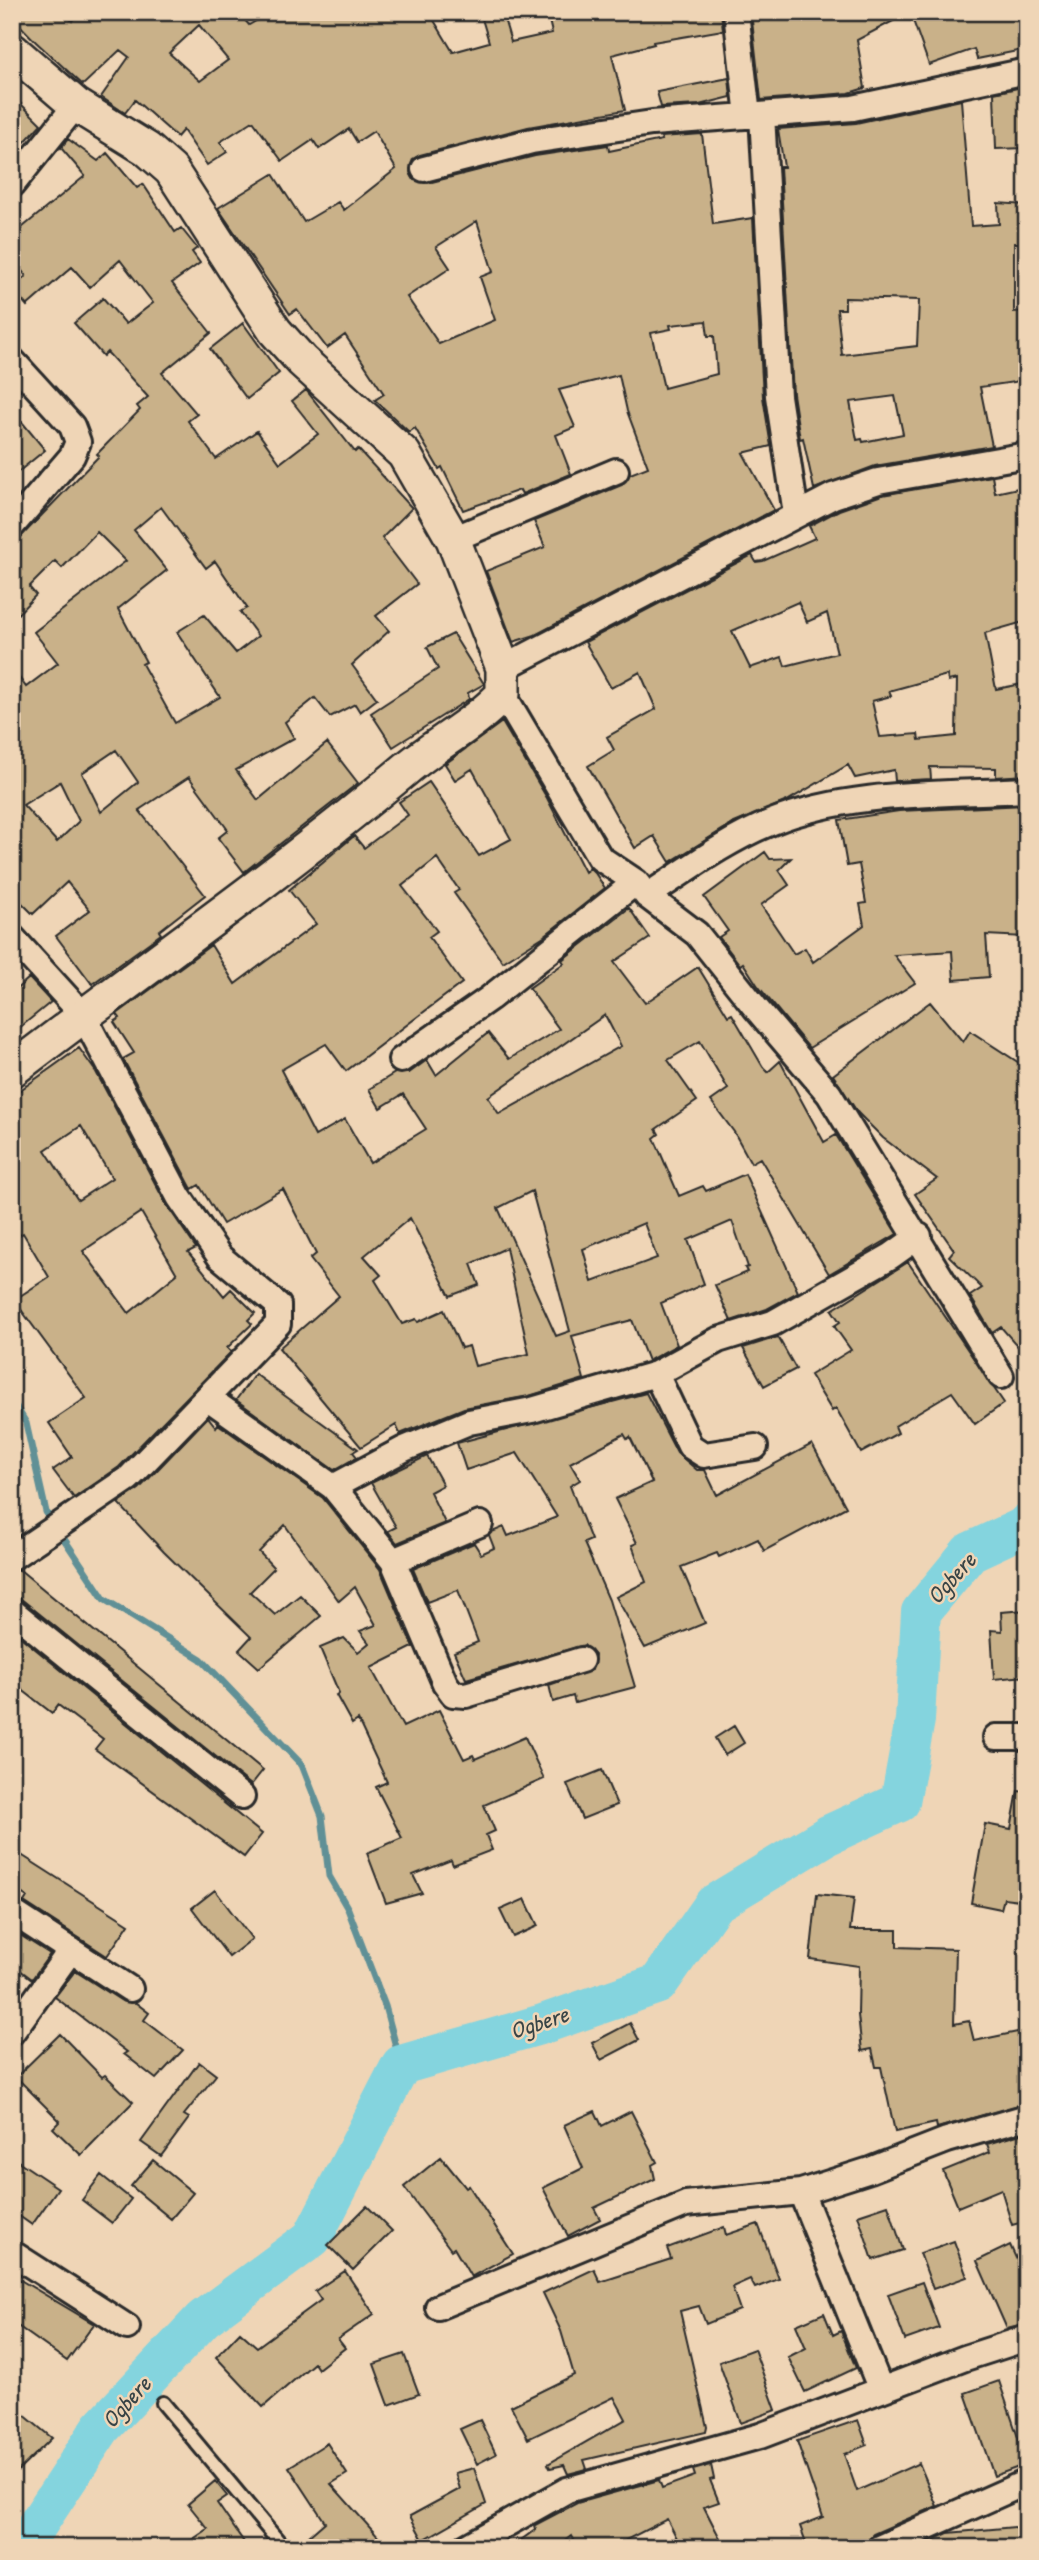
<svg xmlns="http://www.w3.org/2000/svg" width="1039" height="2560" viewBox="0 0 1039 2560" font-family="'Patrick Hand',sans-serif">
	<rect width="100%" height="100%" fill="#efd5b6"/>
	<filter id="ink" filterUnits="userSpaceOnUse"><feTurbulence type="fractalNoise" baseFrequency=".0143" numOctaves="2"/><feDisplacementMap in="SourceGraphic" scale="14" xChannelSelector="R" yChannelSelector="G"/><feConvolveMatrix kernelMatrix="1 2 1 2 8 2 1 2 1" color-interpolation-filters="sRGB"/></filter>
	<g filter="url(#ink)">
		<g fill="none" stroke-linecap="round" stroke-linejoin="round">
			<path stroke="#609096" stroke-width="7" d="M12 1400 26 1423 46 1512 104 1599 201 1659 302 1765 322 1816 329 1876 348 1909 385 2006 401 2065"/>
			<path stroke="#84d4de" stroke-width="40" d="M22 2548 101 2428 203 2319 312 2238 401 2065 543 2024 658 1984 714 1904 828 1835 900 1802 915 1720 921 1612 970 1552 1024 1527 1027 1523"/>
		</g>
		<path fill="#c9b189" stroke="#2b2b2b" stroke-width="2" fill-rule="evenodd" d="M12 12H63L72 21 79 12H238L249 25 271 12H429L453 52 489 42 480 12H502L511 42 552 33 547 12H721L723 30 653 42 654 44 612 55 625 110 528 127 420 155 413 159 410 172 414 180 428 183 535 156 608 145 609 151 662 140 661 137 702 134 713 224 753 218 763 397 771 446 743 453 774 510 535 635 513 642 486 571 545 547 534 521 622 485 630 474 648 467 627 411 619 375 559 390 575 427 556 435 571 474 522 494 520 490 463 510 442 467 439 469 415 428 409 432 375 400 384 394 345 335 327 348 297 309 290 314 218 208 273 174 304 222 338 202 344 210 396 169 374 131 357 142 349 129 319 149 313 140 282 161 253 121 220 142 227 152 207 165 183 130 177 137 135 100 125 113 101 97 129 57 120 50 83 85 36 42 12 17ZM199 25 228 60 200 81 169 53ZM477 221 493 272 480 277 495 320 439 344 407 297 450 268 436 247ZM706 321 708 336H714L717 374 664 388 651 333 671 329 670 325Z
			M751 12H910L857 40 865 88 849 93 761 100Z
			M910 12H954L956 19 980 12H1027V49L977 59 974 49 929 65Z
			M729 78 731 97 699 105 661 107 657 92Z
			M1027 86V148L996 149 994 93Z
			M12 95 41 124 12 156Z
			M961 100 971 226 999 224 998 203 1027 205V243H1014V312L1027 311V380L980 387 992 446 875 466 814 489 803 438 800 439 793 394 780 167H784L778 129 856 123ZM845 298 919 300 917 346 842 355 837 309H845ZM895 396 903 434 863 442 862 439 857 440 850 402Z
			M68 139 98 161 107 153 137 188 143 184 175 232 181 228 197 248 192 252 200 263 172 283 211 333 162 373 197 414 188 421 216 459 257 431 280 463 318 434 292 401 306 390 355 452 358 449 412 508 382 538 417 584 376 616 389 631 352 665 377 699 360 712 355 704 330 717 315 698 285 722 294 738 236 770 258 800 327 743 358 783 244 872 218 838 228 830 189 777 139 810 205 895 159 931 161 934 92 984 56 936 90 910 67 882 33 914 12 893V668L26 687 58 663 34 632 126 561 97 532 62 568 55 561 29 587 36 595 12 620V546L99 456 97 454 140 410 137 406 148 397 107 352 103 356 74 323 103 298 126 324 153 303 120 260 90 287 72 267 27 306 12 288 26 276 12 259V236L85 176 61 148ZM161 507 206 568 215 561 247 608 240 612 258 636 236 653 204 615 177 632 220 697 175 723 142 664 146 662 118 609 167 570 134 530ZM116 750 138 782 101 812 82 773ZM60 782 79 821 57 842 23 805Z
			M243 323 279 373 247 399 210 349Z
			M22 422 45 450 12 477V430Z
			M992 476 995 493 1027 486V621L985 633 996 689 1027 683V775L996 777V768L930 767 931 779 895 781 894 770 855 778 848 765 787 801 732 824 670 862 654 836 635 848 588 766 614 750 607 737 656 709 640 672 611 688 585 642 752 555 756 562 763 561 815 538 809 526 839 510 882 495ZM798 602 807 622 827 613 837 653 785 666 782 657 750 668 732 631ZM947 675 948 681 957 679 956 736 919 740 918 734 880 737 872 701 891 696 889 691Z
			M453 634 484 684 468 693 469 699 393 747 371 713 438 669 427 647Z
			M502 722 547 798 585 872 590 868 595 873 605 888 544 936 503 962 454 893 459 890 437 858 402 886 437 931 429 937 462 983 346 1071 326 1044 281 1070 315 1136 345 1119 370 1163 426 1129 403 1094 380 1108 369 1089 395 1073H409L427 1060 436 1075 488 1033 509 1059 559 1029 529 988 564 963 562 960 629 908 650 938 614 962 645 1003 698 967 728 1016 732 1014 763 1067 768 1072 780 1061 824 1142 836 1135 897 1234 829 1274 760 1158 751 1163 734 1132 711 1101 728 1089 700 1041 668 1060 697 1101 656 1129 659 1134 654 1138 679 1196 703 1186 706 1191 745 1174 798 1292 767 1309 731 1321 715 1285 747 1272 745 1268 748 1267 732 1221 688 1240 704 1284 661 1303 677 1345 648 1361 632 1320 572 1336 584 1379 529 1396 464 1408 400 1434 396 1425 361 1447 279 1348 339 1296 310 1259 316 1254 283 1189 223 1224 199 1185 192 1189 123 1059 134 1053 114 1022 120 1018 117 1014 211 945 235 984 316 924 289 890 354 836 364 848 408 815 399 802 429 782 479 856 511 839 472 769 455 780 445 764ZM605 1015 621 1046 499 1114 488 1097ZM532 1191 570 1331 556 1336 498 1208ZM410 1218 450 1296 479 1285 471 1264 506 1248 529 1354 475 1366 469 1346 461 1348 444 1310 418 1322 416 1319 402 1324 375 1280 381 1275 364 1256ZM644 1223 657 1258 592 1282 583 1249Z
			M1027 805V937L986 935 989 977 954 980 952 951 894 955 915 983 809 1048 758 986 743 963 740 965 719 937 728 931 704 897 765 852 770 859 791 858 779 870 789 885 761 905 794 954 805 948 813 962 864 925 860 904 866 903 859 864 847 866 839 820 899 811Z
			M29 978 51 1002 12 1034V993Z
			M930 1002 963 1042 970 1031 1027 1068V1357L1001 1327 992 1333 970 1296 982 1288 949 1256 954 1250 915 1194 937 1179 883 1138 858 1113 833 1075Z
			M79 1048 96 1072 166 1204 196 1248 188 1252 224 1296 231 1289 255 1313 248 1320 252 1324 227 1348 231 1352 119 1467 74 1498 53 1470 72 1457 49 1423 86 1398 14 1300 49 1277 23 1233 12 1239V1096ZM81 1126 112 1178 78 1200 45 1150ZM141 1212 177 1274 129 1313 83 1251Z
			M908 1262 1004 1403 975 1424 952 1392 895 1426 898 1433 861 1453 836 1408 832 1411 810 1375 851 1350 834 1326 840 1322 832 1310Z
			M778 1337 796 1369 764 1386 743 1348Z
			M255 1374 358 1449 353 1452 357 1457 334 1470 236 1400Z
			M646 1393 677 1453 697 1470H705L717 1495 812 1444 846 1507 764 1551 758 1539 719 1557 717 1553 681 1567 705 1623 645 1648 616 1597 646 1582 632 1545 637 1543 615 1499 652 1482 630 1437 627 1439 624 1434 570 1463 580 1480 570 1486 591 1540 584 1543 609 1600 635 1687 575 1703 573 1696 553 1702 549 1685 592 1670 595 1655 584 1645 466 1679 454 1652 478 1642 458 1590 427 1602 413 1569 474 1543 481 1554 494 1548 489 1535 492 1532 504 1527 508 1536 557 1517 517 1453 466 1470 457 1443Z
			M208 1417 216 1427 218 1424 323 1498 380 1569 413 1647 371 1668 403 1727 439 1710 464 1759 473 1755 475 1759 525 1737 544 1779 484 1805 495 1831 486 1835 492 1850 453 1865 451 1860 413 1875 422 1893 386 1903 367 1853 402 1838 376 1787 387 1782 358 1720 352 1724 336 1695 339 1693 320 1648 344 1638 358 1652 369 1643 360 1631 376 1625 355 1587 339 1601 285 1525 259 1552 274 1568 250 1592 275 1615 300 1595 321 1616 259 1668 239 1650 251 1637 164 1552 118 1503 139 1489Z
			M427 1456 443 1485 430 1492 445 1523 397 1543 388 1531 396 1527 371 1483Z
			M20 1570 263 1770 251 1785 21 1599 12 1596V1572Z
			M1027 1610V1676L994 1679 991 1630 1002 1631 1001 1612Z
			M12 1630 262 1834 244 1857 95 1749 103 1739 58 1705 52 1713 12 1682Z
			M734 1726 744 1743 725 1755 715 1738Z
			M602 1770 617 1805 582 1819 567 1784Z
			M1018 1791 1027 1792V1901L1004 1898 1001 1909 971 1903 985 1824 1011 1829Z
			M12 1849 129 1924 107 1956 24 1902 27 1897 12 1887Z
			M215 1890 252 1939 229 1957 192 1908Z
			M817 1894 854 1898 850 1930H897V1947L956 1949 954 2024 969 2021 974 2041 1027 2030V2103L937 2128 936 2123 895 2132 881 2067H876L872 2049 862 2051 858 2015 859 1966 810 1959Z
			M525 1899 538 1926 513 1937 500 1910Z
			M12 1930 50 1954 32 1979 12 1964Z
			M75 1971 122 2001 136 2003 149 2013 144 2020 183 2050 156 2079 124 2054 127 2052 55 1997Z
			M630 2023 639 2040 601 2060 592 2043Z
			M60 2034 102 2077 105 2075 133 2102 81 2155 53 2128 60 2121 16 2077Z
			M199 2062 216 2075 184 2115 189 2118 161 2156 141 2142Z
			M595 2111 602 2126 631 2111 657 2162 652 2165 655 2179 594 2208 600 2219 568 2236 543 2188 583 2168 564 2125Z
			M1024 2133 1027 2221 1012 2225 1001 2189 958 2207 943 2171 990 2152 987 2144Z
			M12 2157 58 2188 32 2225 12 2211Z
			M441 2157 466 2188 469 2186 513 2254 471 2277 454 2248 451 2250 404 2187Z
			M153 2160 193 2193 171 2219 131 2186Z
			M101 2175 131 2199 112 2223 82 2200Z
			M888 2205 903 2250 873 2260 858 2215Z
			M367 2206 392 2231 353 2270 328 2245Z
			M758 2224 779 2279 755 2288 750 2279 732 2287 740 2310 706 2324 699 2306 680 2311 707 2427 706 2432 584 2460 587 2469 568 2474 564 2465 550 2468 548 2464 626 2419 614 2397 528 2439 511 2406 574 2375 561 2331 543 2293 594 2269 600 2282 671 2259 667 2248 724 2227 726 2235Z
			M954 2241 967 2277 933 2289 920 2253Z
			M1010 2245 1027 2282V2324L1007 2329 977 2261Z
			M345 2271 374 2314 338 2339 345 2348 318 2369 314 2363 263 2407 216 2357 240 2332 257 2347 321 2300 315 2291Z
			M12 2275 94 2324 67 2361 12 2322Z
			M922 2282 939 2328 905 2340 888 2294Z
			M824 2313 833 2335 841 2331 856 2368 805 2392 788 2357 806 2348 796 2325Z
			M754 2349 776 2410 741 2423 719 2362Z
			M404 2354 419 2394 389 2405 374 2364Z
			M999 2381 1027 2464 994 2476 965 2393Z
			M12 2405 52 2438 12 2477Z
			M480 2420 496 2454 477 2464 460 2429Z
			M858 2420 867 2445 844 2454 857 2491 919 2463 937 2506 873 2534 865 2543 851 2548H808L800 2526 823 2517 797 2441Z
			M327 2443 347 2474 331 2484 388 2548H320L309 2536 325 2522 289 2467Z
			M711 2465 714 2479 710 2480 719 2502 704 2507 725 2548H682L667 2519 620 2543 621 2548H578L572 2536 557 2548H510L536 2529 535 2525 577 2503 659 2480 662 2488 695 2476 693 2470Z
			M474 2468 486 2504 423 2540 410 2516 460 2489 455 2473Z
			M215 2481 227 2496 217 2503 248 2548H180L208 2529 188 2504Z
			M1027 2526V2548H916L948 2533Z"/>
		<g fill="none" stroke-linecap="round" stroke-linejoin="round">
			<defs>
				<path id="lane" d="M163 2403 284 2548"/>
				<path id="street" d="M736 12 748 116
					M762 115 778 396 796 514
					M424 169 532 141 652 123 853 108 1027 71
					M12 185 76 105
					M12 360 72 426 78 442 72 456 12 526
					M453 539 616 471
					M503 668 833 496 878 481 1027 455
					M503 694 600 858 636 882 647 896 697 934 755 1007 829 1094 1001 1376
					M647 896C688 869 727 840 772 822 851 790 943 795 1027 790
					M12 937 83 1015 179 1197 220 1257 278 1305V1324L129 1478 12 1557
					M401 1060 490 998 636 882
					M656 1374 690 1446 704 1455 755 1447
					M208 1398 333 1487 393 1561 445 1683 453 1694 466 1695 581 1660
					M333 1487 404 1449 469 1422 532 1410 656 1374 718 1340 773 1323 891 1256 919 1236
					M393 1561 480 1524
					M12 1611 242 1797
					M996 1737H1027
					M12 1912 130 1989
					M12 2032 71 1950
					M801 2192 881 2390
					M12 2253 127 2327
					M438 2307 686 2204 801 2192 870 2170 947 2140 1027 2117
					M464 2548 567 2490 760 2436 965 2358 1027 2338
					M879 2548 1027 2482"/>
				<path id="secondary" d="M12 50 76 105 147 149 171 170 275 331 302 361 404 454 453 539 503 668V694C475 724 437 743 406 769 279 875 143 969 12 1070"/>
			</defs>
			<use href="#lane" stroke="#2b2b2b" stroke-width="18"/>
			<use href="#street" stroke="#2b2b2b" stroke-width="30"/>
			<use href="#secondary" stroke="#2b2b2b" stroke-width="38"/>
			<use href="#lane" stroke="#efd5b6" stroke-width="12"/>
			<use href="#street" stroke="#efd5b6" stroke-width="24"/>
			<use href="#secondary" stroke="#efd5b6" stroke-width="33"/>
		</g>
	</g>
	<g text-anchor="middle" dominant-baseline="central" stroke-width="5" stroke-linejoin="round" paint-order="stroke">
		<g font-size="23" font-style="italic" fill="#384446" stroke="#efd5b6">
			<text transform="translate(951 1578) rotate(-48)">Ogbere</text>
			<text transform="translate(539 2022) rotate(-18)">Ogbere</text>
			<text transform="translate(126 2402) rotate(-48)">Ogbere</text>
		</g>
	</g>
	<rect width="1039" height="2560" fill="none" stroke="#efd5b6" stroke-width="42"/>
	<rect x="21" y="21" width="997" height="2518" fill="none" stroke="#2b2b2b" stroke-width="2.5" filter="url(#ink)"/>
</svg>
